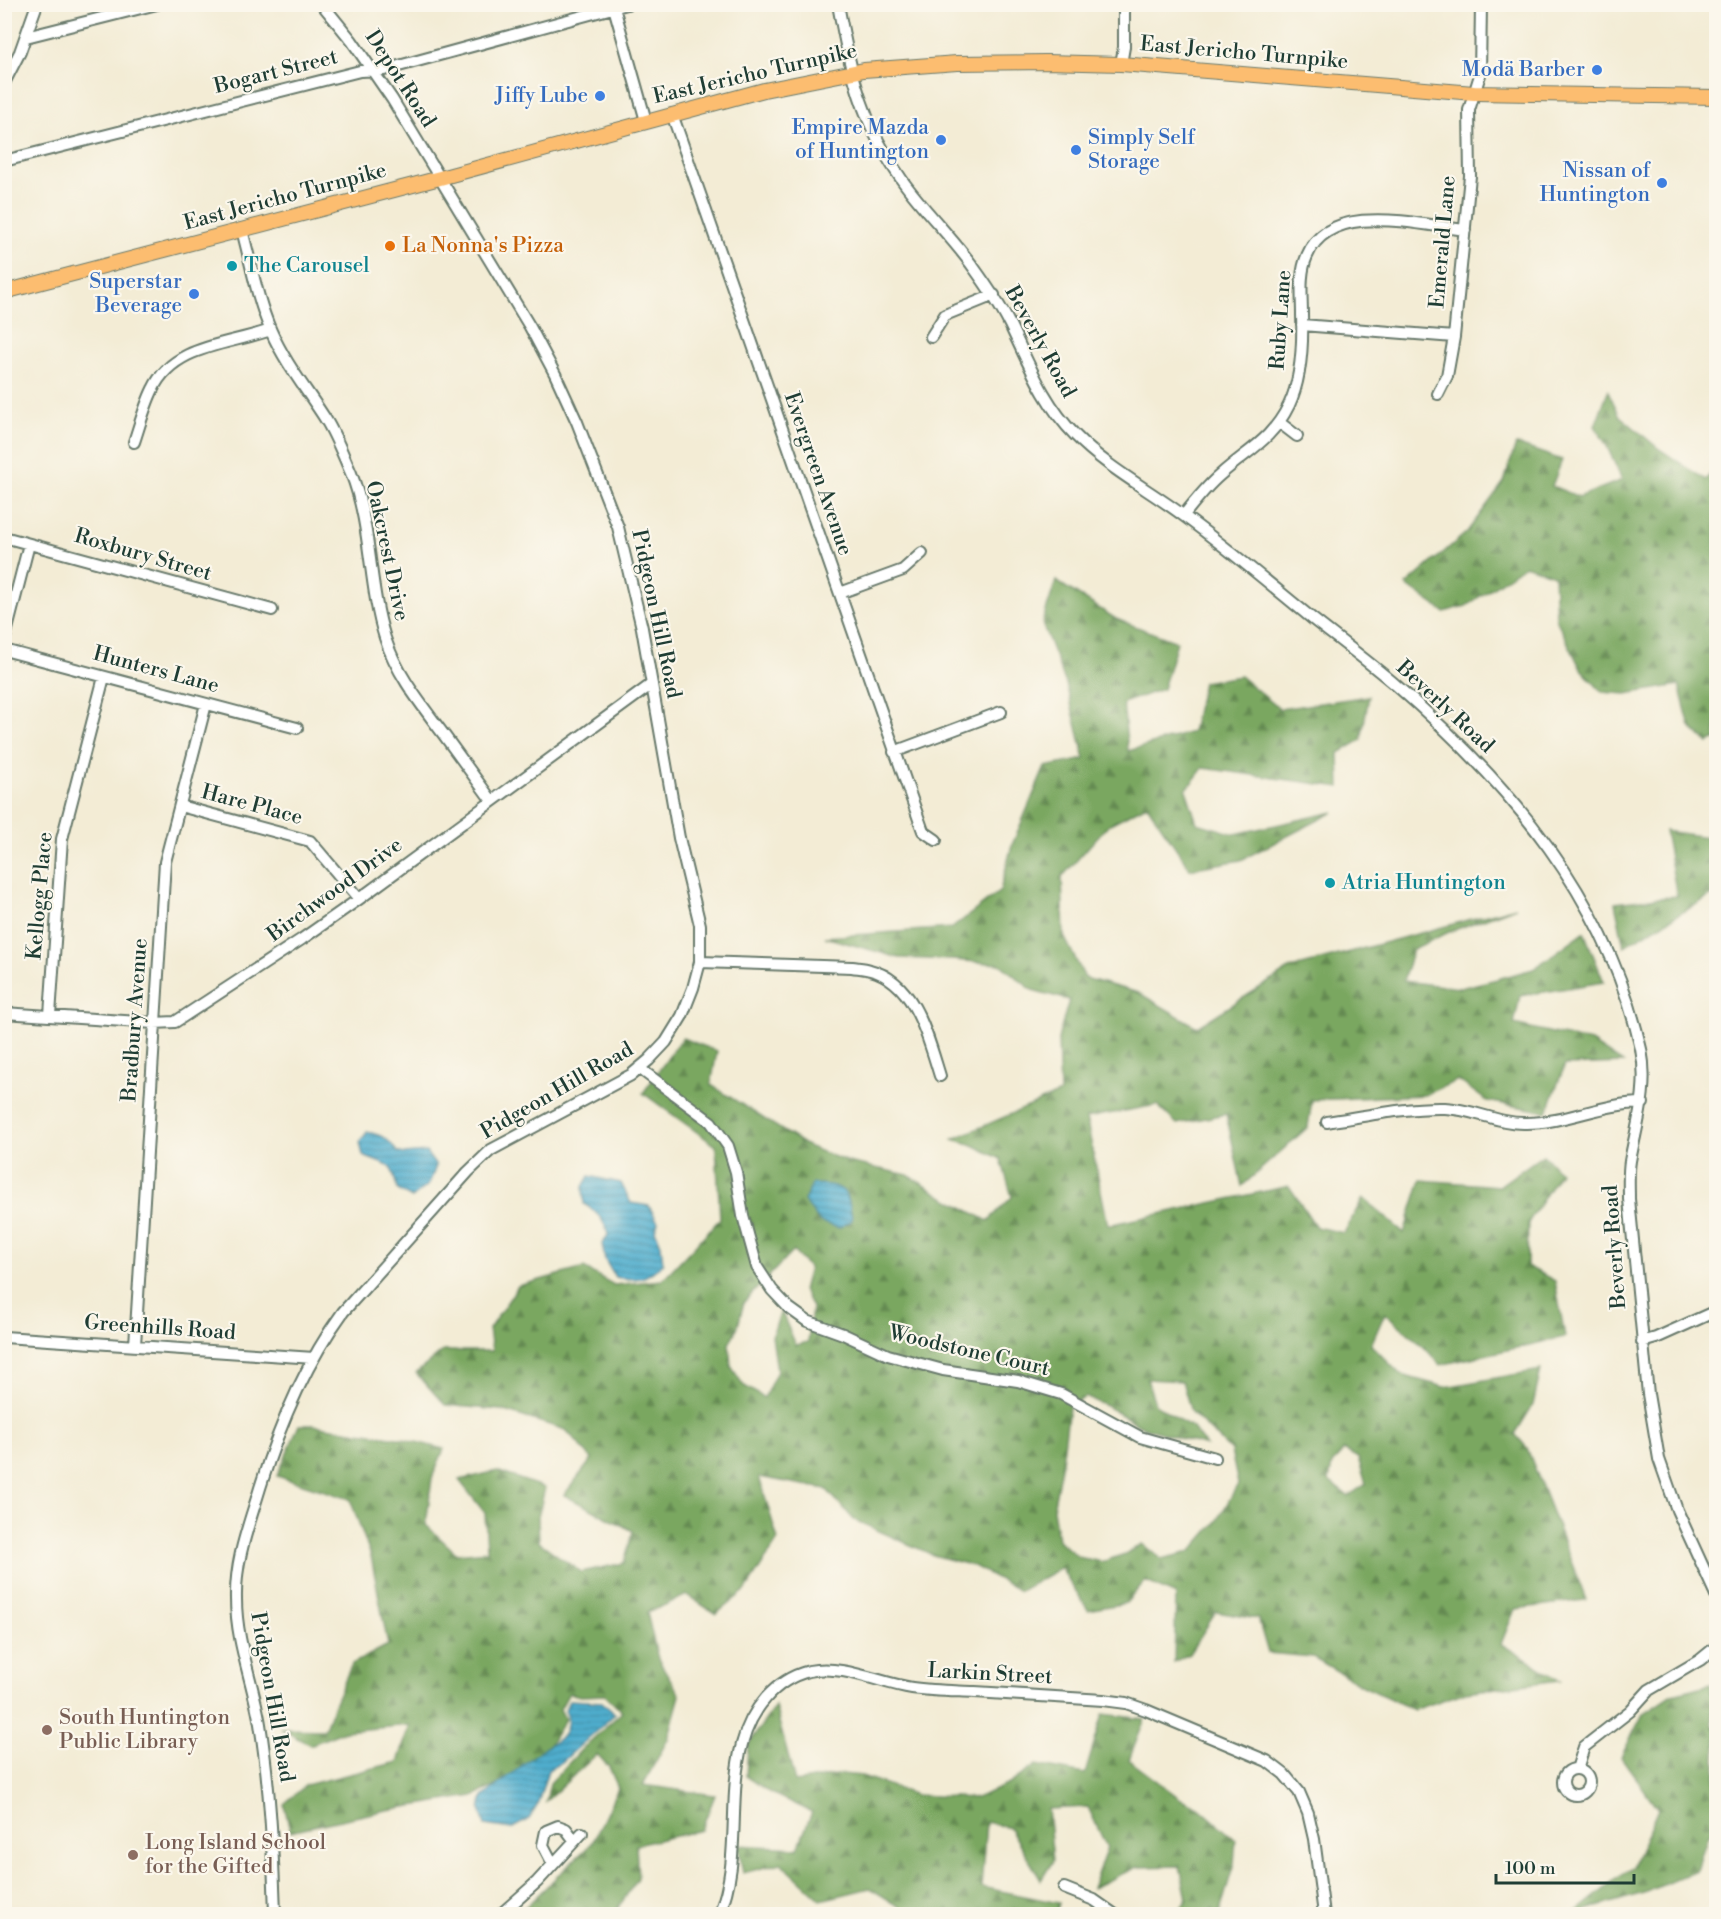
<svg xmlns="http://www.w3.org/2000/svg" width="1721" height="1919" viewBox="0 0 1721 1919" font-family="'Libre Bodoni',serif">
	<defs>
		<pattern id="forest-firs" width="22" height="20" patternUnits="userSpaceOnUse" patternTransform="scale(1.5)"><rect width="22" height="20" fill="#7aa761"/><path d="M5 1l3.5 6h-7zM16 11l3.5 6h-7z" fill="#638951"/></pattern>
		<pattern id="water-rules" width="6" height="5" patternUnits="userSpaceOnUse" patternTransform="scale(1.5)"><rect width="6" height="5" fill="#4fadcd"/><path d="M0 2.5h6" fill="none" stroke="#418ea7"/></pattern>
	</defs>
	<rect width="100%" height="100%" fill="#fbf7ec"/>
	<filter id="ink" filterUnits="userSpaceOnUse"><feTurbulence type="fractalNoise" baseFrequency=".0167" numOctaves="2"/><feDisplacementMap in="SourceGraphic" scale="12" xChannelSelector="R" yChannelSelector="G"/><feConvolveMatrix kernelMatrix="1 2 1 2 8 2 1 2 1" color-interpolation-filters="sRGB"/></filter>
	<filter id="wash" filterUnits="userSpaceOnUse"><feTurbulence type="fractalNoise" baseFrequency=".008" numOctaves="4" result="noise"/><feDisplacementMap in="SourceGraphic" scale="24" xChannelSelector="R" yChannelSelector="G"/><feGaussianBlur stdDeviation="1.35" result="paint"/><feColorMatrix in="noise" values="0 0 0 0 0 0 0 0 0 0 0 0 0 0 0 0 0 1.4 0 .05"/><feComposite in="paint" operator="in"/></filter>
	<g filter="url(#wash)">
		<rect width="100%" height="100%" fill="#f3ecd5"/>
		<path fill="url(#forest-firs)" stroke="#4c724a" stroke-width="1.5" fill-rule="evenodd" d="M1608 391 1620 416 1658 448 1706 480 1716 466V739L1709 743 1690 727 1679 685 1626 694 1602 692 1581 669 1556 619 1554 575 1525 565 1466 606 1444 612 1406 585 1467 532 1504 482 1516 444 1562 460 1552 486 1579 497 1622 480 1606 444 1595 426Z
			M1056 581 1116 619 1177 642 1163 689 1123 703 1128 751 1192 732 1203 682 1240 676 1280 709 1369 696 1361 740 1339 753 1340 787 1203 768 1186 790 1197 823 1235 834 1334 812 1241 860 1190 869 1147 805 1108 825 1062 877 1064 936 1085 978 1139 993 1197 1027 1291 968 1516 907 1449 932 1413 949 1403 981 1460 988 1497 979 1533 969 1584 932 1604 982 1520 996 1514 1024 1591 1042 1623 1063 1565 1065 1547 1112 1487 1101 1458 1080 1425 1095 1312 1100 1308 1127 1242 1186 1226 1114 1177 1124 1157 1105 1086 1118 1108 1225 1289 1186 1316 1227 1344 1233 1363 1198 1404 1233 1421 1180 1499 1186 1543 1155 1560 1172 1528 1223 1527 1266 1555 1281 1565 1337 1440 1365 1425 1348 1385 1313 1371 1345 1401 1375 1445 1387 1541 1370 1533 1405 1515 1434 1527 1448 1586 1600 1515 1609 1501 1644 1560 1680 1466 1692 1414 1710 1363 1686 1313 1657 1268 1653 1258 1619 1216 1612 1189 1654 1174 1662 1176 1595 1145 1581 1126 1603 1088 1610 1061 1568 1020 1591 974 1566 933 1555 854 1520 826 1489 759 1477 778 1540 746 1590 716 1614 687 1595 647 1613 658 1659 680 1695 668 1739 643 1785 715 1795 701 1830 636 1845 638 1878 614 1914H518L593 1842 618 1788 609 1767 597 1754 546 1801 550 1783 582 1749 622 1712 605 1695 580 1696 569 1693 560 1709 565 1719 545 1752 504 1782 473 1796 387 1810 290 1831 284 1804 306 1785 398 1762 410 1725 345 1731 310 1745 281 1729 324 1730 335 1702 352 1664 388 1645 371 1556 350 1499 277 1476 299 1425H313L404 1439 444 1449 432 1478 426 1525 457 1554 487 1551 485 1513 459 1480 497 1471 545 1488 538 1517 539 1542 581 1572 624 1563 633 1531 564 1495 592 1459 566 1430 501 1410 445 1405 416 1373 443 1351H492L489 1329 518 1286 584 1268 614 1285 662 1280 720 1219 716 1146 643 1093 682 1038 717 1051 711 1085 807 1146 848 1162 908 1175 942 1196 988 1221 1012 1197 1001 1159 973 1145 953 1139 1060 1093 1058 1039 1069 1000 1032 990 1000 964 953 960 899 958 825 937 952 928 1000 891 1012 845 1045 767 1085 759 1066 684 1042 623ZM793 1251 809 1268 803 1290 812 1307 808 1342 796 1345 781 1311 772 1336 777 1371 764 1398 743 1385 731 1366 729 1344 738 1326 744 1302ZM1147 1379 1182 1381 1191 1412 1231 1451 1238 1484 1218 1520 1190 1552 1161 1559 1142 1544 1125 1554 1102 1562 1078 1557 1058 1540 1053 1509 1062 1462 1069 1407 1085 1397 1106 1406 1145 1428 1206 1446 1193 1428 1155 1404ZM1344 1450 1358 1458 1366 1484 1348 1496 1329 1481 1332 1464Z
			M1665 831 1715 838 1716 836V893L1624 946 1615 903 1677 896Z
			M1711 1684 1713 1727 1716 1726V1831L1708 1834 1697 1870 1647 1892 1573 1914 1633 1866 1658 1809 1621 1757 1643 1714 1673 1694Z
			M775 1706 795 1782 842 1774 862 1776 916 1795 976 1798 1009 1784 1036 1765 1085 1774 1103 1714 1145 1719 1129 1760 1181 1799 1198 1807 1236 1840 1234 1863 1220 1912 1213 1914H1177L1187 1899 1180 1866 1137 1867 1092 1888 1107 1848 1088 1807 1048 1809 1053 1861 1041 1880 1010 1828 986 1822 981 1887 1059 1903 1056 1914H911L870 1888 821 1900 781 1863 743 1873 738 1845 798 1848 812 1812 769 1792 746 1776 748 1745Z"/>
		<path fill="url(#water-rules)" stroke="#377580" stroke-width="1.5" d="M367 1132C383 1135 389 1139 397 1152L404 1154 426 1152 436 1166 429 1184 412 1198 398 1190 391 1167 363 1156 360 1142Z
			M589 1176 621 1183 631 1203 649 1206 658 1222 655 1230 661 1245 663 1263C646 1280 638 1281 615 1277L605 1260 602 1244 608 1235C604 1219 597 1212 584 1204L583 1187Z
			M812 1184C843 1184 849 1189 852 1220L839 1228 820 1222 804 1201Z
			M569 1700 602 1702 615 1714 562 1762 548 1770 537 1806 529 1819 511 1829 485 1825C481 1814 478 1806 484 1796L540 1751 563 1736 566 1730 568 1718 565 1710Z"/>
	</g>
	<g filter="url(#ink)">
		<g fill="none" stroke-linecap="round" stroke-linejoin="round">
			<defs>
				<path id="minor" d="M613 4 646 121
					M838 4C850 71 862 124 902 180 924 211 952 237 974 268 987 286 1000 305 1010 325 1029 364 1044 404 1075 435 1107 468 1148 489 1184 516 1229 549 1271 585 1314 620 1342 642 1370 663 1397 686 1511 785 1607 898 1641 1049 1649 1088 1637 1123 1630 1161 1628 1173 1629 1186 1629 1199L1648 1394 1659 1459 1677 1510 1716 1595
					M26 37 157 4
					M1121 64 1124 47V4
					M4 83 20 52 37 4
					M672 114 923 831 936 840
					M4 161 360 71 384 70 627 4
					M242 230C251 263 257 299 271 331 285 363 307 390 326 420 336 436 343 455 351 473 372 526 368 584 385 638 397 675 421 704 444 735 460 757 476 779 492 801
					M1302 325 1454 337
					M931 337 945 315 994 295
					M1438 394 1447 376 1454 337 1470 176 1469 110 1480 75 1481 4
					M1280 423 1297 436
					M134 442C140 424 145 405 153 389 174 344 230 345 270 330
					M1184 515C1195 501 1206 487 1220 475 1248 450 1272 440 1289 405 1302 378 1303 344 1302 315 1302 296 1299 274 1307 256 1330 200 1418 225 1465 230
					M4 537 272 610
					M840 593 903 570 922 553
					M4 641 29 544
					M4 650 297 728
					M894 752 1001 712
					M180 806 310 841 359 899
					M700 962 852 967C858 968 864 968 870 970 915 981 928 1038 940 1076
					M4 1013 154 1023 175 1022 302 939 359 899 652 684
					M50 1015 62 839 104 677
					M639 1068 711 1122 728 1146 736 1172 743 1216 757 1267 772 1290 789 1308 807 1321 843 1334 888 1355 943 1370 1018 1381 1061 1394 1140 1437 1215 1458
					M1327 1122C1366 1116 1406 1107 1445 1108 1473 1109 1499 1124 1526 1123 1566 1123 1603 1103 1643 1103
					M4 1337 314 1358
					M1642 1342 1656 1338 1716 1311
					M135 1345 165 862 206 704
					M1577 1769 1584 1747 1630 1711 1649 1690 1700 1660 1716 1647
					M1563 1782a13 13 0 1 1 26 0a13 13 0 1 1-26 0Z
					M553 1864 543 1845 546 1831 558 1826 566 1829 575 1841
					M1064 1888 1094 1900 1114 1914
					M275 1914C273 1851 270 1787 260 1724 253 1682 236 1642 236 1599 235 1559 249 1525 260 1488 279 1426 305 1364 343 1312L468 1172 491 1150 631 1075 649 1060 666 1042 682 1016 693 988 700 962V925L679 838 642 628 618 527 577 422 555 374 530 327 392 99 352 41 322 4
					M501 1914 537 1882 582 1833
					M719 1914C742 1860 727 1800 742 1744 751 1710 774 1680 809 1671 843 1664 879 1683 912 1688 933 1691 954 1691 975 1692 1018 1695 1060 1697 1103 1700L1126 1703 1146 1710 1267 1761 1284 1774 1299 1792 1308 1813 1314 1839 1324 1914"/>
				<path id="major" d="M4 292 440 178 764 90 864 70 957 63 1046 62 1121 64 1474 93 1716 97"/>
			</defs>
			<use href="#minor" stroke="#697a6c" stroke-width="14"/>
			<use href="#major" stroke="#697a6c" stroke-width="16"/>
			<use href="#minor" stroke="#fff" stroke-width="10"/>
			<use href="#major" stroke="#fcbd6f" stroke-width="14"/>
		</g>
	</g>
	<g fill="#3f7fe0" stroke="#fbf7ec" stroke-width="2">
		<circle cx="1597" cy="70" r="6"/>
		<circle cx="600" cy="96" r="6"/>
		<circle cx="941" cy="140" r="6"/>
		<circle cx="1076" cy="150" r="6"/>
		<circle cx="1662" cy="183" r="6"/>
		<circle cx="194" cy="294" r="6"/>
	</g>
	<circle fill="#e8710a" stroke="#fbf7ec" stroke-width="2" cx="390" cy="246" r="6"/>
	<g fill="#0f9aa8" stroke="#fbf7ec" stroke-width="2">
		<circle cx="232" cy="266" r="6"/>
		<circle cx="1330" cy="883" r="6"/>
	</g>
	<g fill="#8d6e63" stroke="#fbf7ec" stroke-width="2">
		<circle cx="47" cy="1730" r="6"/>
		<circle cx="133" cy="1855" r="6"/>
	</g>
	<g text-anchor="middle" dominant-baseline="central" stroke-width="4.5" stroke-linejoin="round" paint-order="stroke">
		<g font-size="21" fill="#1f3d34" stroke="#fbf7ec">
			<text transform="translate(1244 53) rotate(5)">East Jericho Turnpike</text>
			<text transform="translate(276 72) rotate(-14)">Bogart Street</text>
			<text transform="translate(755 74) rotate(-13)">East Jericho Turnpike</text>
			<text transform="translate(400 79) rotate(57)">Depot Road</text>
			<text transform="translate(285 197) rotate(-15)">East Jericho Turnpike</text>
			<text transform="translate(1443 242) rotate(-85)">Emerald Lane</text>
			<text transform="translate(1281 320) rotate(-86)">Ruby Lane</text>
			<text transform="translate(1040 342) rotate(61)">Beverly Road</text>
			<text transform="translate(818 474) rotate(71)">Evergreen Avenue</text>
			<text transform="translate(387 551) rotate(78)">Oakcrest Drive</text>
			<text transform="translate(143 555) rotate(16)">Roxbury Street</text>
			<text transform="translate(656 614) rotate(78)">Pidgeon Hill Road</text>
			<text transform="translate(156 670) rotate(15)">Hunters Lane</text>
			<text transform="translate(1445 707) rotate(43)">Beverly Road</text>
			<text transform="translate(252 805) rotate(15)">Hare Place</text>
			<text transform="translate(335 890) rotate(-36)">Birchwood Drive</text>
			<text transform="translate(40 896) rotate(-85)">Kellogg Place</text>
			<text transform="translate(135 1020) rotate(-86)">Bradbury Avenue</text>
			<text transform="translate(557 1091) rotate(-30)">Pidgeon Hill Road</text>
			<text transform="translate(1615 1247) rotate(-94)">Beverly Road</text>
			<text transform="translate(160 1328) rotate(4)">Greenhills Road</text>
			<text transform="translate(969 1351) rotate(13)">Woodstone Court</text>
			<text transform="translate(990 1674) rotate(3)">Larkin Street</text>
			<text transform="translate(272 1697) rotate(80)">Pidgeon Hill Road</text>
		</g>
		<g font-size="21" fill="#366cbe" stroke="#fbf7ec" text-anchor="end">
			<text x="1585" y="70">Modä Barber</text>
			<text x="588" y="96">Jiffy Lube</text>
			<text x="929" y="128">Empire Mazda<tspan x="929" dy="24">of Huntington</tspan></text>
			<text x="1088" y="138" text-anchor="start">Simply Self<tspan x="1088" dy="24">Storage</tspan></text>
			<text x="1650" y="171">Nissan of<tspan x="1650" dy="24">Huntington</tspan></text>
			<text x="182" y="282">Superstar<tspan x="182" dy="24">Beverage</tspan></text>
		</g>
		<g font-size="21" fill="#c56008" stroke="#fbf7ec" text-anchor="start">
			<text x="402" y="246">La Nonna's Pizza</text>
		</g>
		<g font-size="21" fill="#0d838f" stroke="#fbf7ec" text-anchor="start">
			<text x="244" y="266">The Carousel</text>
			<text x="1342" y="883">Atria Huntington</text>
		</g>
		<g font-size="21" fill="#785e54" stroke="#fbf7ec" text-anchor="start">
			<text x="59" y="1718">South Huntington<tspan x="59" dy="24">Public Library</tspan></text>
			<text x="145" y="1843">Long Island School<tspan x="145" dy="24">for the Gifted</tspan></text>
		</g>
	</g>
	<rect width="1721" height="1919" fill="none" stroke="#fbf7ec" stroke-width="24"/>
	<path d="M1496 1874v9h138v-9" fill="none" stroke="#1f3d34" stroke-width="3"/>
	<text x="1505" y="1874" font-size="18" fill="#1f3d34" stroke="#fbf7ec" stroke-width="4.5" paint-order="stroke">100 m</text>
</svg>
